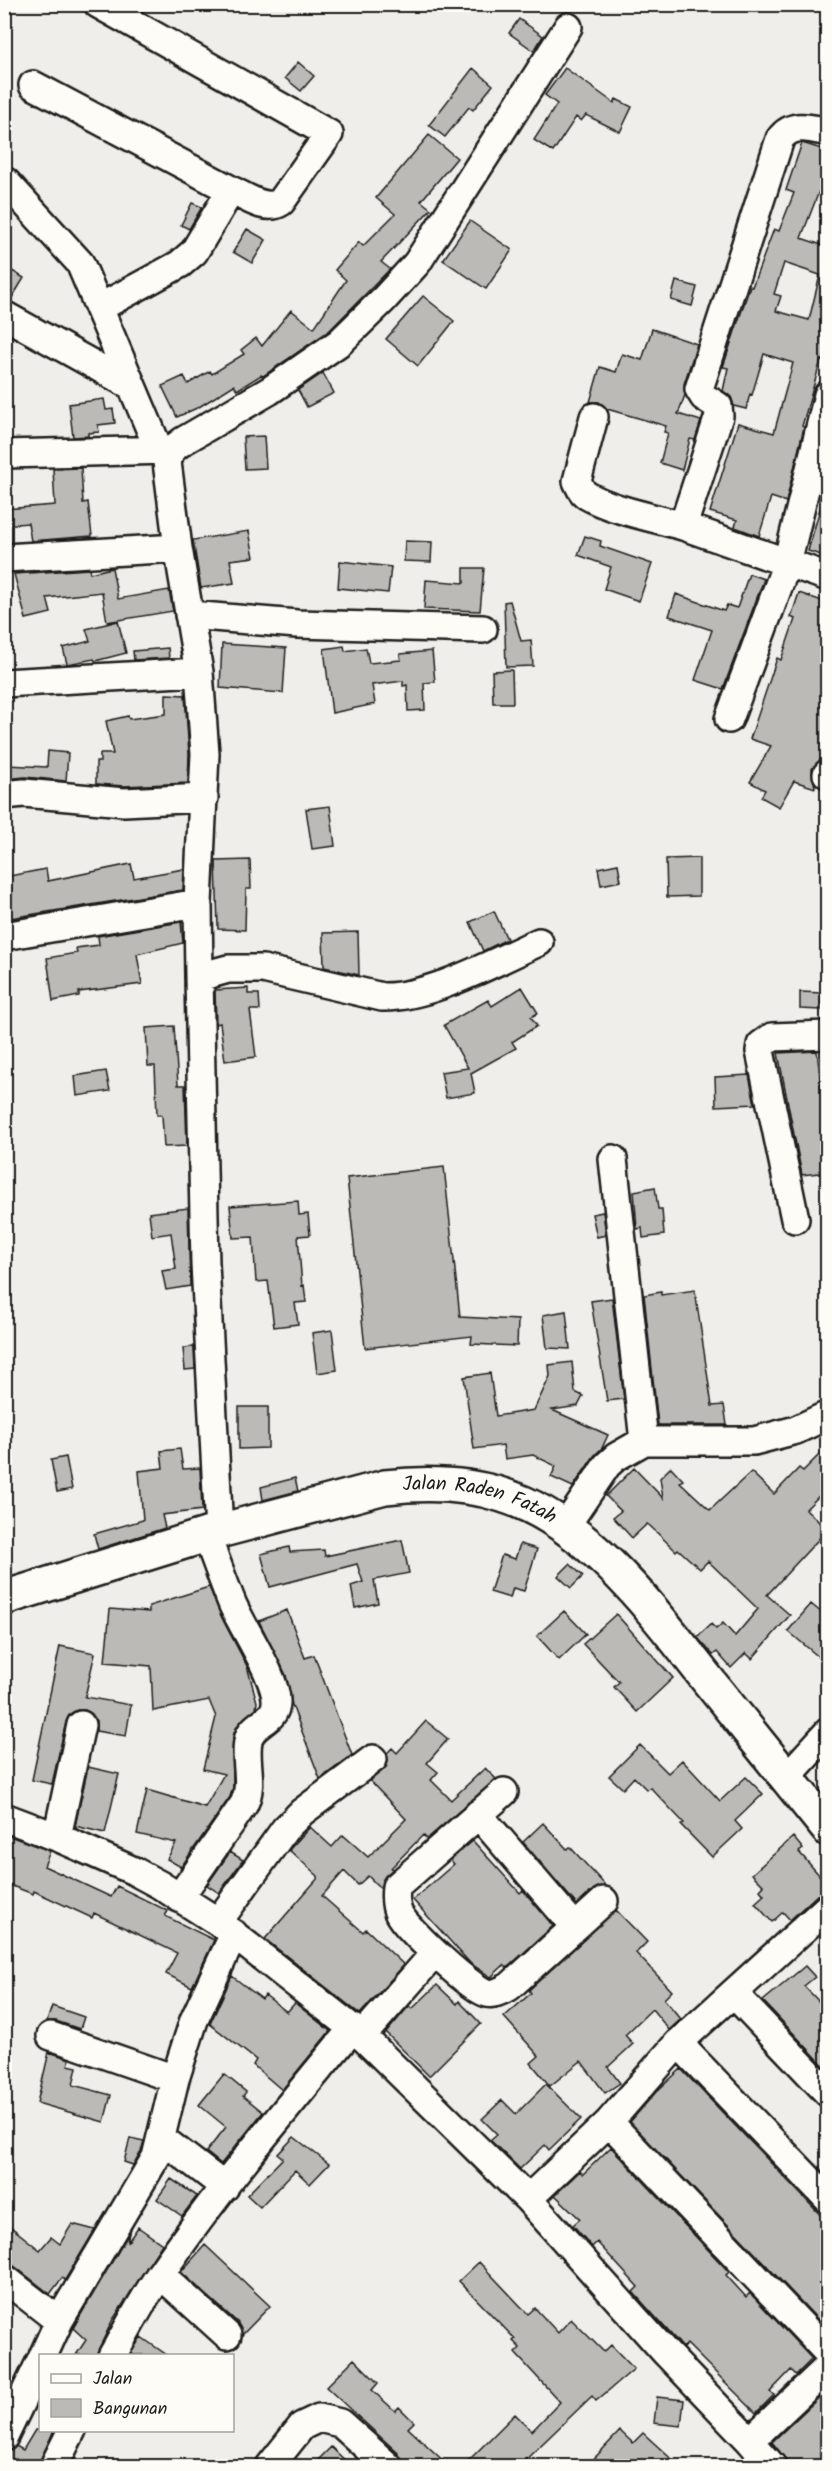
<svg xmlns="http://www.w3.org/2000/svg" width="832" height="2471" viewBox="0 0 832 2471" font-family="Kalam,sans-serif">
	<rect width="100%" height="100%" fill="#f0eeea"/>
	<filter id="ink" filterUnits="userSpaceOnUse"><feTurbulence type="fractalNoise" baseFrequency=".0167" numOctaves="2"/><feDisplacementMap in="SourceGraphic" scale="12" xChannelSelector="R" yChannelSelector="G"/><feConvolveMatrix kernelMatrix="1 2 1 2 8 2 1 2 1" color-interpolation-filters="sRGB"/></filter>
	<g filter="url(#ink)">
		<path fill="#bbbab6" stroke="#1c1c1c" stroke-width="1.5" fill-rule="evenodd" d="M519 19 543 36 534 51 509 33Z
			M298 62 314 76 301 91 285 78Z
			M473 68 493 85 473 110 469 107 445 137 429 125Z
			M565 68 614 103 616 99 632 107 620 132 586 115 581 121 576 117 553 152 534 140 557 104 545 95Z
			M429 135 457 158 421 201 431 209 381 262 390 269 330 330 263 376 261 375 237 390 234 385 199 407 177 417 162 386 184 376 188 384 210 371 212 374 244 354 241 350 256 338 262 346 291 310 314 328 346 280 335 270 359 242 363 246 395 214 376 198Z
			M802 143 828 151V168L801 238 828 247V346L823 361 821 360 802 426 804 427 786 502 771 497 759 536 735 527 737 520 710 512 738 423 774 433 793 363 764 354 752 395 750 394 746 409 734 406 731 397 723 391 728 368 723 367 750 286 752 287 774 229 779 231 794 193 786 190ZM784 263 820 275 809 320 776 311 781 296 774 294Z
			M192 203 202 207 189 229 181 225Z
			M470 221 512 250 486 289 443 260Z
			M247 229 266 240 252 263 233 252Z
			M4 266 24 278 10 301 4 299Z
			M676 281 697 287 692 306 671 300Z
			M423 296 454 321 418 366 386 339Z
			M652 329 697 344 684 384 685 395 678 414 701 421 695 440 690 439 682 470 660 463 668 433 664 432 666 426 607 409 599 402H590L600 367 616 372 622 354 642 360Z
			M323 373 334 393 307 407 298 390Z
			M104 399 106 410 113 409 115 423 98 425 99 432 88 433V436L73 437 69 404Z
			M264 436 266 468 245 469 243 437Z
			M81 468 83 503 88 502 92 536 31 541 28 523 4 525V509L55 505 53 469Z
			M823 498H828V557L808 551Z
			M249 531 254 557 230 560 234 583 201 588 193 540Z
			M585 536 601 541 600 546 652 564 639 601 604 589 611 567 578 555Z
			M405 541 432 542 431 562 404 561Z
			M340 561 391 567 388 593 338 588Z
			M112 568 118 599 169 590 173 611 107 622 102 592 47 598 51 613 26 619 14 574 89 569 90 573Z
			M464 568H484L480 611 424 609 426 580 464 583Z
			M749 574 764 579 723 689 695 680 712 630 669 616 676 594 724 611 727 605 737 608Z
			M799 593 828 603V741L821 759 812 769 815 788 794 781 779 807 761 797 765 790 750 782 771 746 750 739 777 658 781 660 795 619 791 617Z
			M510 601 521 641 531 640 533 666 506 667 504 602Z
			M118 621 126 653 95 661 94 659 67 664 63 648 90 641 86 629Z
			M222 644 286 648 283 693 220 688Z
			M344 646 345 651 366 648 369 663 401 660 400 654 432 651 435 682 424 683 425 710 408 711 407 685 403 686V681L372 685 375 704 332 713 324 649Z
			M168 648 169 658 134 660 133 651Z
			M512 670 513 703H493L492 671Z
			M166 694 185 695 189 754 188 783 124 786 96 784V762H100V754H113L106 721 128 716 129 719 166 714Z
			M48 751 68 753 66 781 25 777 6 779 7 765 47 767Z
			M330 806 335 846 312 849 306 809Z
			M699 858V896L667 897 666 859Z
			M250 860 251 889H246L245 930 218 929 216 861Z
			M131 864 134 878 184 869 183 890 4 919V877L46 869 48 881Z
			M618 864 621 881 601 885 598 868Z
			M494 911 507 939 483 951 470 922Z
			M181 922 183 943 137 954 142 984 79 992V996L53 1001 47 958 77 953 76 948 99 945 98 936Z
			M358 932 359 975 324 967 323 933Z
			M522 987 538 1013 531 1017 537 1026 512 1042 516 1048 471 1073 475 1093 446 1098 441 1072 468 1068 444 1025 488 1000 492 1006Z
			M248 988V994H259L260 1010H250L256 1057 225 1061 220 1023 216 1024 215 990Z
			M800 992 822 993 821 1010 800 1009Z
			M174 1026 178 1085H185L187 1146 164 1147 162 1115H157L155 1066H148L146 1028Z
			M817 1051 821 1086 824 1085 828 1103V1172L802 1175 778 1053Z
			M106 1071 110 1091 77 1096 75 1076Z
			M749 1075 755 1104 716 1106 715 1077Z
			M444 1167 460 1317 518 1320 517 1346 471 1344 472 1336 365 1348 347 1178Z
			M655 1187 658 1209H662L664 1235 643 1238 642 1228 637 1229 634 1191Z
			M298 1201 299 1215 308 1214 310 1235 298 1236 302 1286 304 1285 306 1302 295 1303 298 1324 274 1327 268 1281 256 1282 253 1237 233 1238 230 1206Z
			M188 1208 190 1286 166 1290 162 1271 176 1269 171 1233 152 1236 149 1213Z
			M603 1212 606 1235 597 1237 592 1214Z
			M695 1290 712 1406 724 1405 727 1425H658L644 1295 661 1292V1295Z
			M612 1298 624 1399 607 1401 591 1301Z
			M566 1311 570 1349 547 1348 543 1315Z
			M332 1330 337 1370 317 1373 312 1333Z
			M194 1347 195 1369 185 1370 183 1348Z
			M572 1362 575 1392 583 1396 578 1406 552 1410 608 1435 602 1448 594 1456 573 1487 551 1477 556 1466 533 1455 505 1459 503 1445 474 1449 464 1377 490 1373 496 1416 534 1410 550 1376 549 1365Z
			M239 1407H268V1448L239 1449Z
			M828 1446V1487L806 1509 827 1530 767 1595 790 1615 752 1659 746 1653 731 1668 717 1652 713 1655 697 1637 711 1624 716 1629 723 1623 735 1636 758 1609 708 1561 700 1569 678 1549 676 1551 650 1526 647 1524 632 1538 613 1517 621 1511 606 1496 634 1468 663 1498 660 1478 671 1467 683 1480 680 1482 710 1510 751 1472 774 1494 799 1468 803 1471Z
			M180 1449 183 1469 200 1468 202 1510 162 1515 165 1528 98 1549 94 1534 143 1520 139 1471 163 1468 161 1451Z
			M66 1457 72 1489 57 1492 51 1460Z
			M295 1478 298 1491 263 1500 261 1487Z
			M402 1540 409 1573 374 1580 378 1603 355 1608 351 1586 363 1582 357 1564 270 1587 261 1554 289 1547 290 1552 324 1550 325 1556Z
			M520 1544 537 1549 524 1591 513 1588 510 1598 490 1592 502 1555 515 1559Z
			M570 1564 583 1576 571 1588 558 1576Z
			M209 1587 223 1620 247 1666 257 1702 256 1708 237 1726 233 1736V1787L230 1797 181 1867 167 1859 176 1843 137 1834 147 1790 205 1807 224 1774 203 1769 216 1717 209 1700 153 1711 151 1666 105 1662 110 1609 149 1612V1606Z
			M811 1604 828 1618V1665L788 1631Z
			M287 1610 305 1658 314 1655 352 1755 320 1779 292 1705 286 1675 259 1621Z
			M564 1611 586 1634 559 1660 537 1636Z
			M616 1614 673 1678 637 1712 614 1687 619 1682 583 1644Z
			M60 1646 95 1653 85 1697 131 1705 126 1736 96 1731V1720L91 1713 85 1710H77L70 1714 66 1722 52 1784 32 1780Z
			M426 1721 448 1739 427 1763 438 1772 431 1780 451 1800 485 1768 496 1779 427 1839 423 1835 391 1868 393 1869 385 1876 380 1888 368 1876 358 1885 344 1871 322 1896 363 1932 366 1929 404 1965 360 2014 265 1939 318 1878V1876L289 1850 310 1827 332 1847 343 1835 368 1857 406 1819 370 1781 387 1766V1753L392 1748 397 1753Z
			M640 1745 668 1773 682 1760 720 1801 746 1777 763 1794 735 1821 742 1829 712 1857 681 1825 684 1823 650 1787 647 1790 634 1777 623 1789 609 1776Z
			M88 1767 119 1774 105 1833 75 1826Z
			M543 1823 567 1849 570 1847 606 1886 594 1889 577 1905 523 1842Z
			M4 1834 50 1851 44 1866 111 1897 117 1886 168 1911 165 1916 214 1940 192 1987 166 1974 177 1953 94 1913 92 1918 34 1891 33 1894 4 1883Z
			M793 1837 803 1849 799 1852 828 1885V1892L817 1895 790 1920 783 1912 772 1922 755 1903 764 1895 760 1890 764 1886 752 1874Z
			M473 1841 520 1893 523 1890 553 1926 507 1968 504 1965 491 1977 470 1963 413 1900 454 1864 450 1860Z
			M230 1852 243 1860 219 1893 207 1885Z
			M616 1910 647 1942 636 1953 672 1991 664 1999 681 2019 669 2030 652 2009 625 2035 633 2044 608 2067 620 2083 605 2093 581 2061 550 2086 531 2063 539 2056 504 2017 531 1993 529 1990Z
			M805 1966 815 1977 804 1986 828 2011V2070L763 2001Z
			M232 1976 262 1999 265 1995 287 2012 295 2003 330 2031 282 2090 253 2065 256 2060 210 2024Z
			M437 1985 457 2004 459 2001 481 2024 429 2076 386 2033 409 2006 412 2009Z
			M52 2006 84 2017 80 2029 56 2021H47Z
			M49 2052 70 2059 68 2065 77 2067 73 2085 111 2095 104 2122 37 2103Z
			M681 2069 828 2223 826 2328 630 2122 656 2092Z
			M224 2074 246 2092 243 2096 263 2112 221 2164 206 2152 226 2127 199 2105Z
			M546 2084 581 2119 549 2150 545 2145 520 2169 490 2140 497 2134 482 2119 502 2100 516 2114Z
			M294 2137 329 2164 310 2184 295 2170 260 2207 247 2195 283 2158 278 2154Z
			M130 2138 144 2141 141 2151 133 2165 124 2162Z
			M611 2147 729 2272 726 2275 746 2297 750 2293 812 2359 796 2375 791 2370 770 2392 774 2395 756 2413 687 2344 683 2348 678 2342 633 2292 638 2287 597 2242 592 2247 573 2225 580 2219 555 2195 580 2171 583 2174Z
			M171 2179 197 2196 182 2216 157 2199Z
			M72 2224 95 2230 65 2280 62 2278 50 2294 14 2266 4 2263V2236L11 2227 40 2250 51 2237 60 2244Z
			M138 2227 162 2244 112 2321 96 2355H76L86 2340 73 2328 129 2233 127 2243Z
			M205 2245 270 2306 242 2335 238 2323 181 2272Z
			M479 2262 528 2314 535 2308 558 2333 571 2319 604 2352 611 2345 634 2369 596 2401 592 2396 519 2466H463L515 2414 532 2431 560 2402 515 2353 520 2348 513 2341 515 2339 459 2281Z
			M141 2337 167 2355H130Z
			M354 2359 378 2383 372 2390 395 2411 399 2407 414 2422 408 2428 449 2466H403L399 2454 326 2387Z
			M828 2389V2466H791L772 2442Z
			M657 2397 684 2400 681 2426 654 2423Z
			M35 2430H54L38 2466H4V2453L16 2446 23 2450Z
			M620 2431 633 2443 643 2433 679 2466H587Z
			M331 2447 351 2466H312Z"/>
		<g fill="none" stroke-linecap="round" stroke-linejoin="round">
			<defs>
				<path id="minor" d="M33 85 231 190C246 197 266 212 281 202L329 134 98 4
					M828 132C810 128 792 122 780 139L699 389 704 397 718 406 719 416 683 526 828 577
					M6 182 80 263 159 450
					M99 308 180 264 194 252 231 190
					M4 315 132 386
					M594 417 577 481C580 487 582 493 588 496 612 510 655 518 683 526
					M4 454 171 450
					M4 558 178 548
					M189 615 297 624 483 629
					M4 683 199 672
					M729 719 787 563 828 395
					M827 774 828 773
					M4 795 24 793 124 802 204 798
					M4 936 198 903
					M199 977 228 969H263L382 997C430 998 494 962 539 942
					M613 1159 644 1441
					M795 1219 760 1051 761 1045 772 1037 828 1035
					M565 1527 607 1465 616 1457 644 1441H754L796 1430 828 1415
					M219 1531 205 1264 199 977 198 903 205 754 199 672 178 548 167 462 171 450 183 441 269 391 340 342 384 299 417 263 568 27
					M786 1778 828 1732
					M504 1792 396 1887C395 1896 395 1906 399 1914 407 1929 472 1990 487 1993 494 1995 502 1990 509 1987L604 1901
					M478 1814 575 1927
					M4 1817 57 1837 134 1871 160 1885 218 1922 362 2036 528 2199 666 2353 750 2441 772 2466
					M57 1837 81 1725
					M179 1898 244 1804C254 1783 244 1762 248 1741 251 1722 275 1723 276 1703 278 1680 242 1627 232 1603 223 1581 215 1557 206 1535
					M218 1922 285 1829 302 1812 373 1759
					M733 1993 828 2093
					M51 2036 175 2079
					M362 2036 435 1953
					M678 2043 828 2199
					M609 2122 828 2353
					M161 2138 225 2187
					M528 2199 609 2122 678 2043 828 1907
					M160 2274 227 2335
					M4 2278 59 2321
					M43 2356 59 2321 156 2157 175 2079 194 2020 234 1934
					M112 2356C128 2328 143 2299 161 2273 219 2188 287 2108 353 2028
					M4 2437 40 2362
					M750 2441 828 2367
					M54 2466 72 2430
					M270 2466 302 2426 319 2418 340 2423 388 2466"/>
				<g id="highway">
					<path id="s1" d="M4 1598 219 1531 385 1487C422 1483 465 1483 502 1495 590 1522 656 1615 711 1684 750 1732 789 1781 828 1829"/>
				</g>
			</defs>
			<use href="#minor" stroke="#1c1c1c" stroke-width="32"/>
			<use href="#highway" stroke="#1c1c1c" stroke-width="38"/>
			<use href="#minor" stroke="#fdfcf7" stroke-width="27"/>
			<use href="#highway" stroke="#fdfcf7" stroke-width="33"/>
		</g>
	</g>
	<g text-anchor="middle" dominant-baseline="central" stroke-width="6" stroke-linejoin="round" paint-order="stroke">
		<g font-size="20" fill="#1c1c1c" stroke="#fdfcf7">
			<text stroke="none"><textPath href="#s1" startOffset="494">Jalan Raden Fatah</textPath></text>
		</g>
	</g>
	<rect width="832" height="2471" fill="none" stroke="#fdfcf7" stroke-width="24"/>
	<rect x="12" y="12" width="808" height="2447" fill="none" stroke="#1c1c1c" stroke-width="2" filter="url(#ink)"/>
	<rect x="39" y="2354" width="195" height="78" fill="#fdfcf7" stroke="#a3a29f" stroke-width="1.5"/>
	<rect x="51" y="2374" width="30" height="9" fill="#fdfcf7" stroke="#a3a29f" stroke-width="1.5"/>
	<text x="93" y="2384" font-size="18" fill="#1c1c1c">Jalan</text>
	<rect x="51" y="2399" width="30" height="18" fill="#bbbab6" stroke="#a3a29f" stroke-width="1.5"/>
	<text x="93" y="2414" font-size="18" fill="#1c1c1c">Bangunan</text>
</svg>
